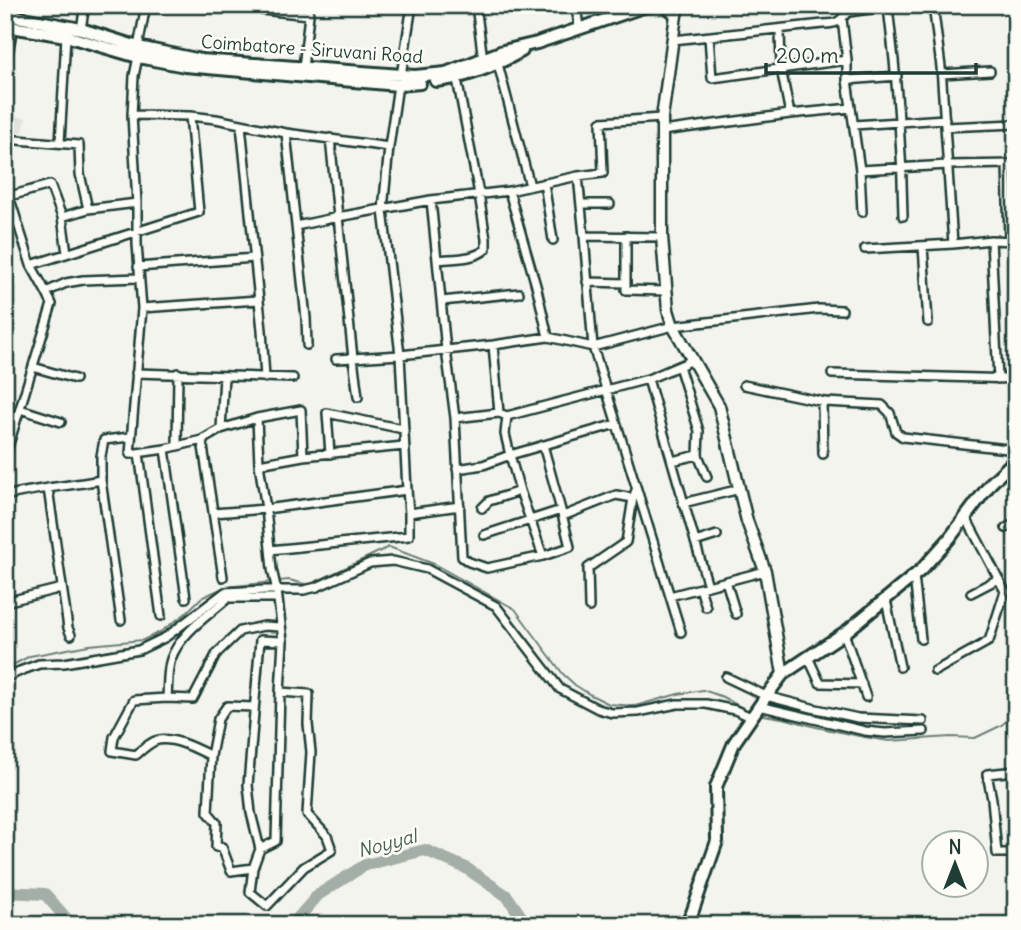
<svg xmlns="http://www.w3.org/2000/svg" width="1021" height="930" viewBox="0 0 1021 930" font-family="Delius,sans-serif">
	<rect width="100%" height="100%" fill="#f4f4ef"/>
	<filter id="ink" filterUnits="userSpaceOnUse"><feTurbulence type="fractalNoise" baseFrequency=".0143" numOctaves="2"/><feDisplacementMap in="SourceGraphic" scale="14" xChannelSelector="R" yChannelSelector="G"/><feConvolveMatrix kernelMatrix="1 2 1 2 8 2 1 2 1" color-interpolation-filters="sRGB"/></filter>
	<g filter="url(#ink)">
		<path fill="#e2e5df" d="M5 114 26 118 23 133 5 130Z"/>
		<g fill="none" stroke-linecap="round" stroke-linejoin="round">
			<path stroke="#6e8179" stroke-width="2" d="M279 581 289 580 309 585 389 547 434 564 515 609 563 674 575 685 589 694 609 704 635 706 678 694 703 690 723 697 750 712
				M5 669 30 656 89 645 143 640 160 632 185 614 201 598 225 587 273 582
				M758 714 787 719 816 727 864 737 889 741 951 737 975 738 1000 726 1016 714"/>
			<path stroke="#a3aea7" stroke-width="12" d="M5 892 45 894 72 925
				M292 925 318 895 365 865 425 850 466 868 507 896 527 925"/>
			<defs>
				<path id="minor" d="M262 5V10L309 15
					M476 5 483 60
					M576 5 579 28
					M933 5 941 67 953 244
					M888 7C897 78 902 145 903 216
					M13 16 15 5
					M842 19 847 60V80L860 170 948 165 1016 164
					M81 29 85 5
					M780 30 781 69 790 114
					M709 37 712 78 847 60
					M673 40 823 24C828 24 836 24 840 20 844 17 845 14 849 12L897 5
					M138 47 146 5
					M138 57 134 76 132 115 190 116 216 119 286 133 296 226 338 217 353 358 400 355 493 345 548 337 593 347 673 326 819 309 842 310
					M498 64 530 186
					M303 68 309 15 308 5
					M5 72 13 26
					M942 74 990 71
					M401 76 412 5
					M847 80 897 76
					M132 115 137 203V244L142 308 130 454 165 449 202 440 221 429 257 418 259 464 266 509 272 569 277 591 283 641 280 692 276 841 260 849
					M241 125 262 330 265 378
					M854 125 945 119
					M945 127 1016 124
					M662 131 790 114 851 108
					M286 133 389 147 398 85
					M330 138 338 217 431 200 509 191 578 176 584 236 662 237
					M5 139 79 145 80 174 88 209
					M60 143 66 36
					M1007 164 1009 241
					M860 170 862 212
					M578 176 603 173 601 122 662 118
					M544 183 553 240
					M509 191 537 289 548 337
					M9 196 31 265 199 212 190 116
					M6 197 50 185 62 217 88 209 137 203
					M431 200 446 350 455 418 462 557 469 562 487 568 543 556 570 547 561 510 543 445
					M581 204H610
					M62 217 67 253
					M296 226 306 318 307 345
					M584 236 593 347 681 632
					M626 236V290L666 291
					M991 240 998 379
					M923 246 928 322
					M865 249 953 244 991 240 1016 241
					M437 260C453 258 474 260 486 249V239L479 194 457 79
					M31 265 46 292
					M138 267 254 258
					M587 282 626 283
					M442 301 519 293
					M142 308 258 300
					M5 357 7 360 5 365
					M336 359 353 358 358 397
					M679 366 699 431 698 455 707 477
					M33 367 75 379
					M136 373 293 378
					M832 374 1016 379
					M648 379 708 586
					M744 385 825 402 882 405 890 413 896 432 903 437 1016 450
					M822 402 823 454
					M20 409 61 422
					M499 413 507 416 648 379 693 360
					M507 416 505 434 510 455 520 491 543 556
					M257 418 301 410 303 456
					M455 418 499 413 493 345
					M221 429 224 376
					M202 440 223 577
					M177 445 178 373
					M165 449 186 598
					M139 453 161 616
					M330 454 327 413 403 429
					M5 457 52 304 46 292 66 283 83 280 139 278
					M672 461 698 455
					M259 464 303 456 404 446
					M457 469 483 465 510 455 616 424
					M48 488 68 628 71 635
					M5 496C37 488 69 486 101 480
					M683 503 740 489
					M482 508 489 501 520 491
					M213 513 266 509 407 490 400 355 383 210 389 147
					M409 513 460 506
					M563 516 616 495 633 498
					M1006 528 1016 523
					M484 535 561 510
					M695 542 717 535
					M270 550 409 536V513L407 490
					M914 576 921 639
					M726 581 736 614
					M700 588 706 607
					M971 593 998 579
					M670 596 765 571
					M886 600 900 667
					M5 602 62 588
					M589 607 588 568 626 542 633 498 636 490
					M121 620 101 480V456L104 440 130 437
					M844 633 866 697
					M808 657 820 683 862 684
					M935 671 989 641 1005 591 965 516
					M726 677 766 696 812 708 858 718 923 721
					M5 678 20 671 39 664 64 663 139 650 166 637 225 592 265 590H304L317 587 370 563 393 561 427 569 496 606 560 689 598 709 612 713 638 712 677 704H706L735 710 751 717
					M167 698C168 686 167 670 171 659 180 633 209 615 228 598H278
					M759 706 865 731 885 733 924 731
					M254 707 227 706 218 719 211 756 208 812 217 823 216 847H222L231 871 253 868 250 892 267 906 304 867 332 850 327 836 307 814 311 752 308 724 309 694 280 692
					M211 756C197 749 171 735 155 741 148 744 142 750 136 755L112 751 114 737 134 700 167 698 193 699 217 653 240 631 264 626 280 627
					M1016 771 987 774 992 799 997 853H1016
					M253 868 260 849 251 813 248 785 260 640 283 641"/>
				<path id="secondary" d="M662 5 668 8 676 15
					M679 5 676 15 662 118V237L668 310 673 326 719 406 747 521 765 571 783 674"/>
				<path id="primary" d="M5 16H13L81 29 138 47 201 60 415 76 446 73 503 51 537 43 643 7 653 5
					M5 26 66 36 138 57 185 66 398 85 420 83
					M436 81C467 78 495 66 522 51
					M685 925 692 913 717 841 716 787 734 743 762 702 783 674 847 631 921 570 949 539 991 483 1016 459"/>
			</defs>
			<use href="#minor" stroke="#1f3d34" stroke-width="12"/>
			<use href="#secondary" stroke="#1f3d34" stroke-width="15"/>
			<use href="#primary" stroke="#1f3d34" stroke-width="16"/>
			<use href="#minor" stroke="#fdfcf7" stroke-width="7"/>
			<use href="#secondary" stroke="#fdfcf7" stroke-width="10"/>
			<use href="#primary" stroke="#fdfcf7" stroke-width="10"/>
		</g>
	</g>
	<g text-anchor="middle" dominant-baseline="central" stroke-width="5" stroke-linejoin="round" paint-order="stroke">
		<g font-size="18" fill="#1f3d34" stroke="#fdfcf7">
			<text transform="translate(312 49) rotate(4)">Coimbatore - Siruvani Road</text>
		</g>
		<g font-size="19" font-style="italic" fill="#475f56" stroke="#fdfcf7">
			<text transform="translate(387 843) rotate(-15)">Noyyal</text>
		</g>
	</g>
	<rect width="1021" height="930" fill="none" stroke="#fdfcf7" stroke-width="28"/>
	<rect x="14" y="14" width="993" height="902" fill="none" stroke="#1f3d34" stroke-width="2.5" filter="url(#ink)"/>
	<g transform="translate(955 864)"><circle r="33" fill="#fdfcf7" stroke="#a4b0a9" stroke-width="2"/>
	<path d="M0-5L12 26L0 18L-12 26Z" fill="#1f3d34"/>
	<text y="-10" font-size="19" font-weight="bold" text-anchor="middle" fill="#1f3d34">N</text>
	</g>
	<path d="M766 63v10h210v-10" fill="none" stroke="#1f3d34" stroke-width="3.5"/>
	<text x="776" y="63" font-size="21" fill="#1f3d34" stroke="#fdfcf7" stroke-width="5" paint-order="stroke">200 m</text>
</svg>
